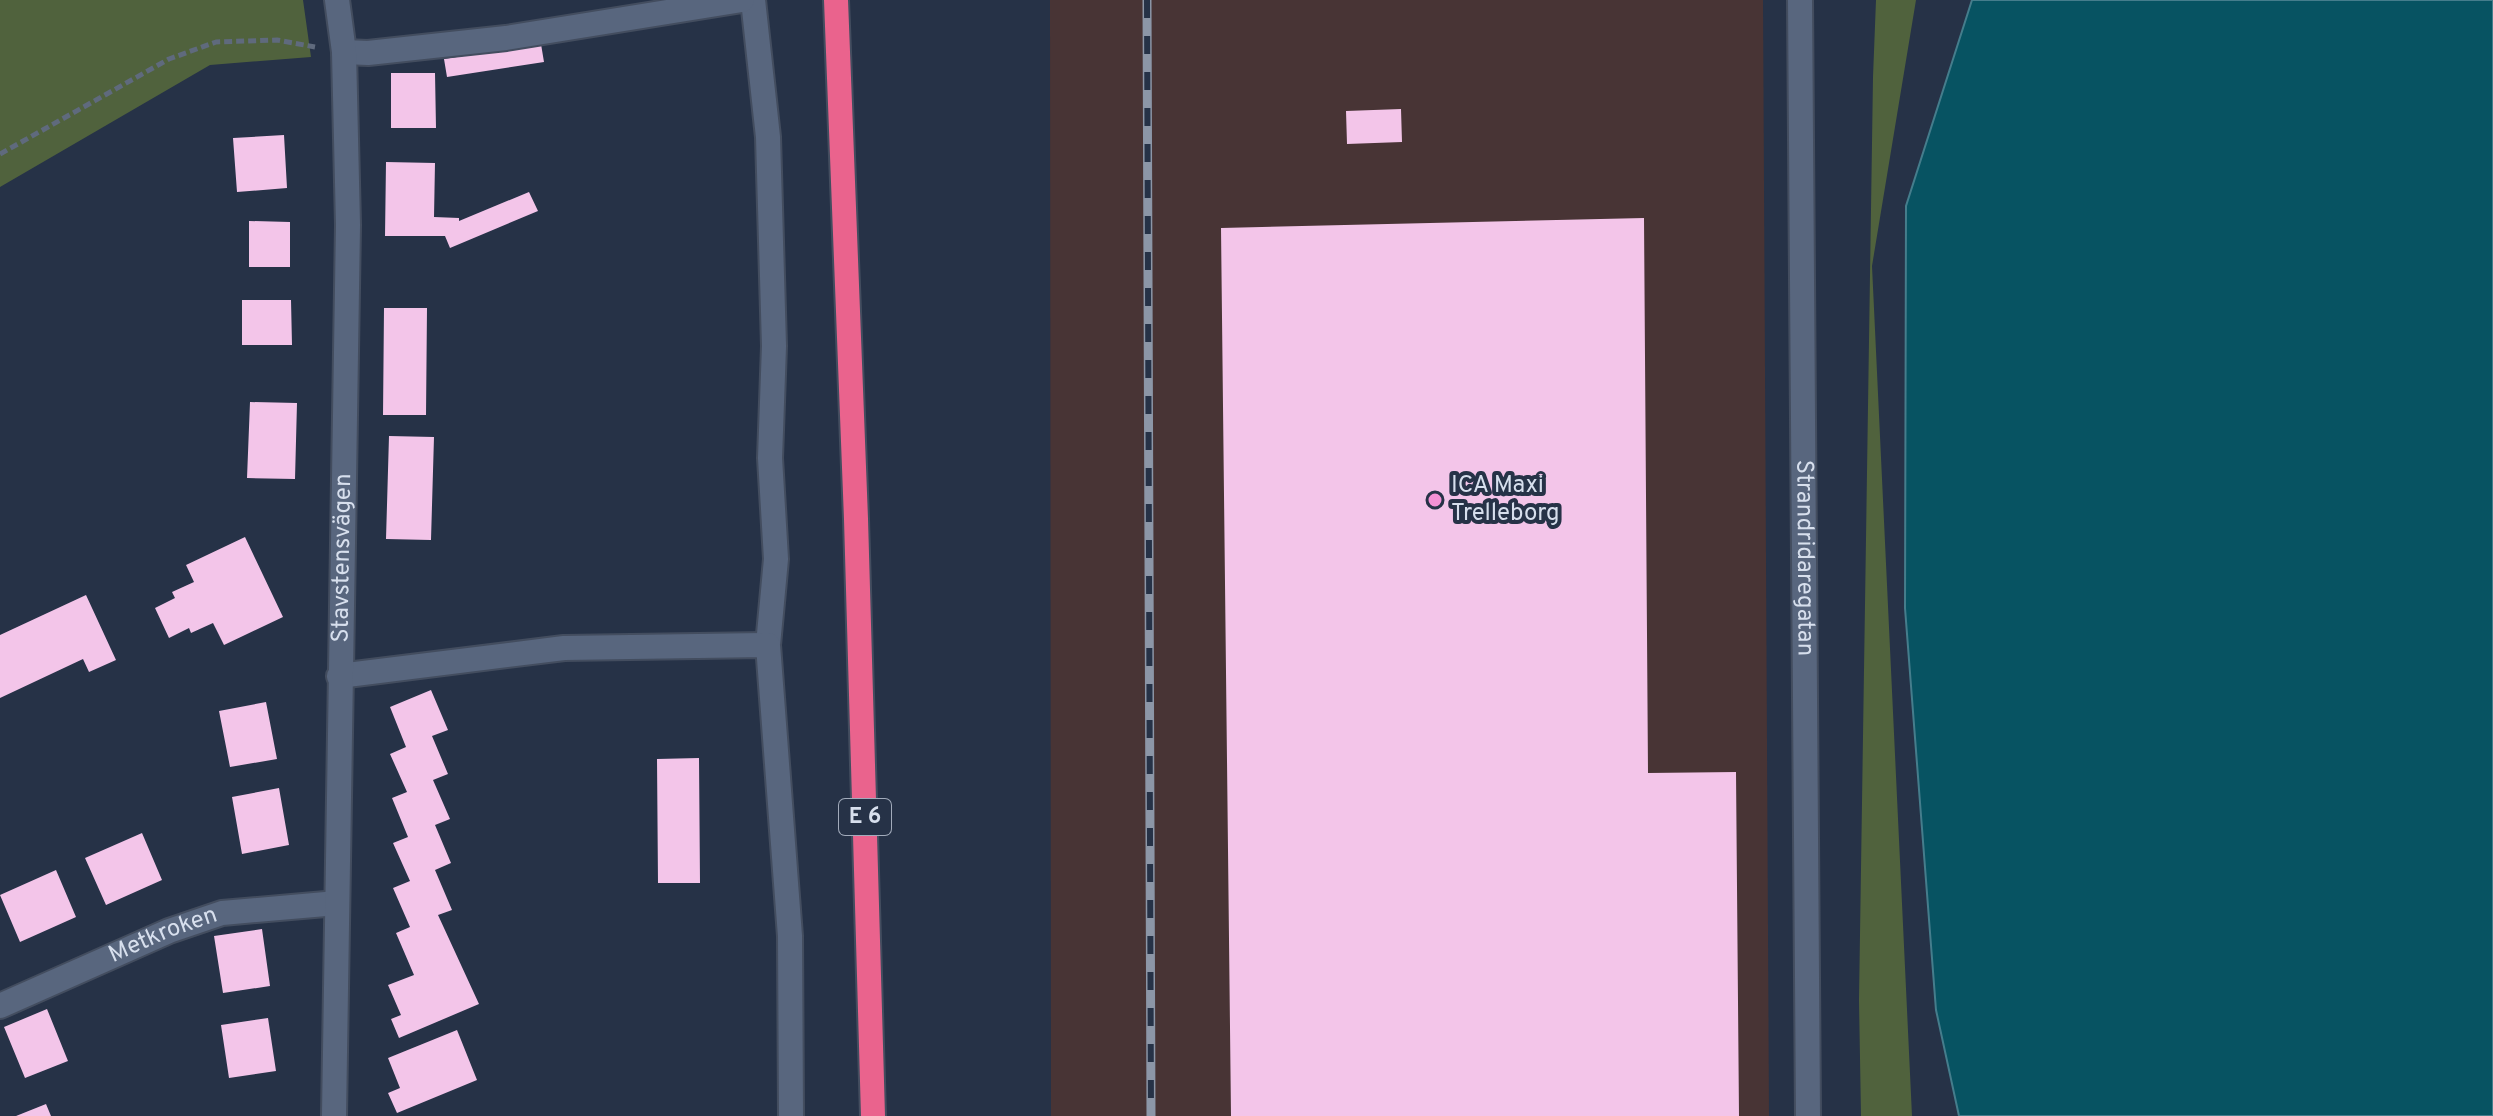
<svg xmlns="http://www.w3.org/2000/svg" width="2493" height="1116" viewBox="0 0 2493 1116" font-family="Overpass,sans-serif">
	<rect width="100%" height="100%" fill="#263247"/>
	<path fill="#483435" d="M1050 0H1763L1769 1116H1051Z"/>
	<path fill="#50623d" d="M0 0H303L311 57 210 65 0 187Z
		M1876 0H1916L1872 266 1912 1116H1861L1859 1000 1873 77Z"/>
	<path fill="#075362" stroke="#457d8c" stroke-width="2" d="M1972 0H2493V1116H1959L1936 1010 1905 608 1906 206Z"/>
	<path fill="#f3c5e9" d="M541 44 544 62 447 77 444 59Z
		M391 73H435L436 128H391Z
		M1401 109 1402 142 1347 144 1346 111Z
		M284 135 287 188 237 192 233 138Z
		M386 162 435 163 434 217 459 218V221L529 192 538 211 450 248 445 236H385Z
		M1644 218 1648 773 1736 772 1739 1116H1231L1221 228Z
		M249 221 290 222V267H249Z
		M242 300H291L292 345H242Z
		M384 308H427L426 415H383Z
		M250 402 297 403 295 479 247 478Z
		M389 436 434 437 431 540 386 539Z
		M245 537 283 617 224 645 213 623 191 633 189 628 169 638 155 608 175 598 172 592 194 582 186 565Z
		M86 595 116 660 89 672 83 659 0 698V635Z
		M431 690 448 730 432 736 448 774 433 780 450 819 435 825 451 863 435 870 452 910 438 915 479 1004 399 1038 391 1019 401 1015 388 985 414 975 396 933 410 927 393 888 410 881 393 843 408 837 392 798 407 792 390 754 406 747 390 707Z
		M266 702 277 759 230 767 219 711Z
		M699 758 700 883H658L657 759Z
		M279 788 289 845 242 854 232 797Z
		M142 833 162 880 106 905 85 858Z
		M56 870 76 917 20 942 0 895Z
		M262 929 270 986 223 993 214 936Z
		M47 1009 68 1061 25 1078 4 1027Z
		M268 1018 276 1071 229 1078 221 1025Z
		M457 1030 477 1080 397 1113 388 1093 400 1088 388 1058Z
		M46 1104 51 1116H16Z"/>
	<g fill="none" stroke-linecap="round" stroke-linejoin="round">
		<defs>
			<g id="minor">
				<path d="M753 0 768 137 774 346 770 458 776 559 768 645"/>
				<path id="s1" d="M1800 0 1808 1116"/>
				<path d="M344 52 368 53 506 38 742 0"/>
				<path d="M339 676 564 648 768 645 790 936 791 1116"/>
				<path id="s2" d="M0 1006 169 931 222 913 337 903"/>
				<path id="s3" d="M334 1116 348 225 344 52 337 0"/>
			</g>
			<path id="highway" d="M836 0 856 519 873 1116"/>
		</defs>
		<use href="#minor" stroke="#434d5f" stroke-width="28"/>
		<use href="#highway" stroke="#434d5f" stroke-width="28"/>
		<path stroke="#5f6a7d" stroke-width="5" stroke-dasharray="8 4" stroke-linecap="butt" d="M0 154 169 59 216 42 277 40 315 47"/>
		<use href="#minor" stroke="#58667e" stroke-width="24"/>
		<use href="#highway" stroke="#ea638d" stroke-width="24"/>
		<defs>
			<path id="rail" d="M1147 0 1151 1116"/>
		</defs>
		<use href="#rail" stroke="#8c96a7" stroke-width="9"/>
		<use href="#rail" stroke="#263247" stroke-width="6" stroke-dasharray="18" stroke-linecap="butt"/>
	</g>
	<circle fill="#f391d5" stroke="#263247" stroke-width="3" cx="1435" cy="500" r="8"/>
	<g text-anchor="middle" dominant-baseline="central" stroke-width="8" stroke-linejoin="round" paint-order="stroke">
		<rect fill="#263247" stroke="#a2abbb" stroke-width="2" x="839" y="799" width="52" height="36" rx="6"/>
		<g font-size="22" font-weight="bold" fill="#d7dfed">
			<text x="865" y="817">E 6</text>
		</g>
		<g font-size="24" fill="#d7dfed" stroke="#263247" text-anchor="start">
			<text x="1451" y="486">ICA Maxi<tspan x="1451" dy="28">Trelleborg</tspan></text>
		</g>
		<g font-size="24" fill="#d7dfed" stroke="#263247">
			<text stroke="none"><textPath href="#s3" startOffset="558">Stavstensvägen</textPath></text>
			<text stroke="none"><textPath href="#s1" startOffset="558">Strandridaregatan</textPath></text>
			<text stroke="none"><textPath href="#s2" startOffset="178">Metkroken</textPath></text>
		</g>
	</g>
</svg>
